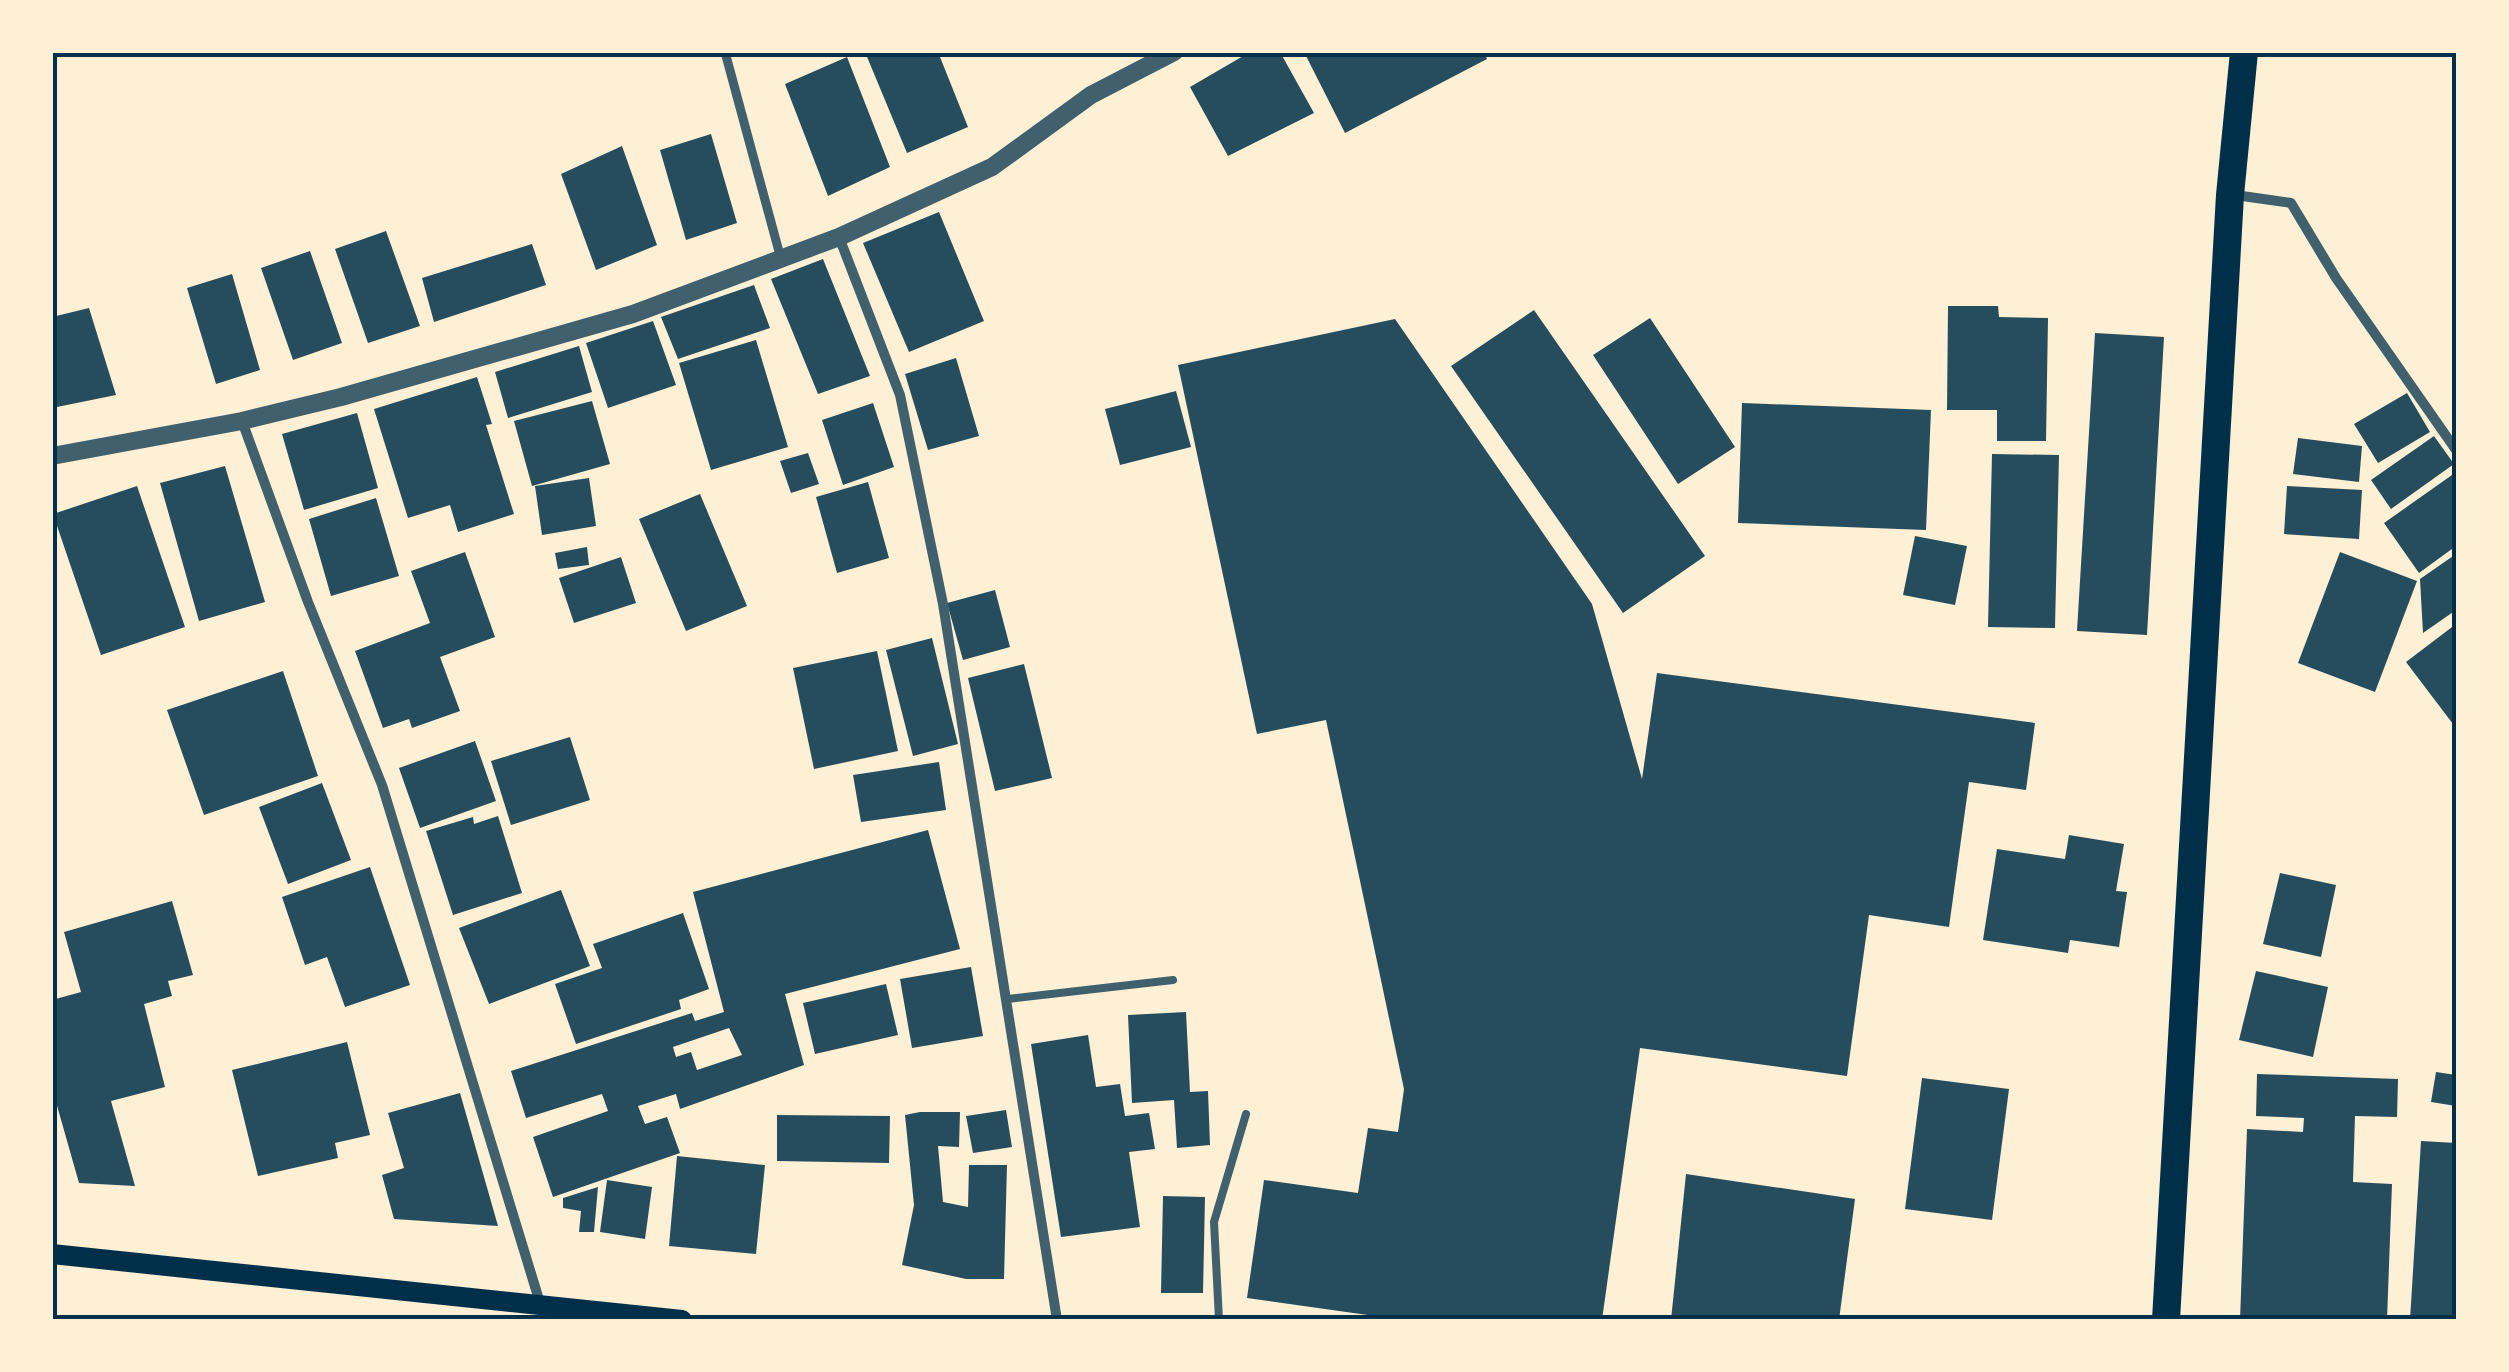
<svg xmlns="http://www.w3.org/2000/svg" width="2509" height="1372" viewBox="0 0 2509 1372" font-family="'Fira Sans Condensed',sans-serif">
	<rect width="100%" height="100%" fill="#fdf0d5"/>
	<path fill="#264d5e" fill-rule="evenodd" d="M865 52H938L968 127 907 153Z
		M1250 52H1280L1314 113 1228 156 1190 87Z
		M1304 52H1484L1487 59 1345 133Z
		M847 57 890 167 828 196 785 84Z
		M711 134 737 223 686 240 660 150Z
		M622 146 657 245 596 270 561 174Z
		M939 212 984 321 909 352 863 243Z
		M386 231 420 326 368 343 335 249Z
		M532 244 546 285 434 322 422 278Z
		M310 251 342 343 293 360 261 268Z
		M823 259 870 376 818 394 771 279Z
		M232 274 260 370 216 384 187 288Z
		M754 285 770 328 678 359 661 317Z
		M1948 306H1998L1999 317 2048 318 2046 441H1997V410H1947Z
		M89 308 116 395 52 408V317Z
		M1534 310 1705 556 1623 613 1451 366Z
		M1650 318 1735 447 1678 484 1593 355Z
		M1395 319 1592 604 1642 779 1657 673 2035 723 2026 790 1969 782 1949 927 1869 915 1847 1076 1640 1048 1602 1320H1403L1247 1298 1264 1180 1358 1193 1368 1128 1398 1132 1404 1089 1326 720 1257 734 1178 365Z
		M653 321 676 385 608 408 586 343Z
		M2095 333 2164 337 2147 635 2077 631Z
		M756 340 788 447 711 470 679 363Z
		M579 346 592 392 508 418 495 372Z
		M956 358 979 436 928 450 905 374Z
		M477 377 492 424 486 425 514 514 458 532 450 505 408 518 374 409Z
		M1176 391 1191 447 1120 465 1105 409Z
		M2407 393 2430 432 2378 463 2354 424Z
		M592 401 610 464 532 486 514 421Z
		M873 403 894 467 843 485 822 420Z
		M1742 403 1931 410 1926 530 1738 523Z
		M357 413 378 488 304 510 282 434Z
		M2434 436 2454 464 2391 509 2371 480Z
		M2298 438 2362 446 2359 482 2293 474Z
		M808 453 819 484 791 493 780 461Z
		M1992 454 2059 455 2055 628 1988 627Z
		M225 466 265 602 199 621 160 483Z
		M2452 475 2456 482V546L2419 573 2384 523Z
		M589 478 596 526 542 535 535 486Z
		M868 482 889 558 837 573 816 497Z
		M137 486 185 627 101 655 53 514Z
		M2287 486 2362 490 2359 539 2284 534Z
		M700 494 747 606 686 631 639 519Z
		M376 498 399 576 331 596 309 519Z
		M1915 536 1967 546 1955 605 1903 595Z
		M587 547 589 565 558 569 555 553Z
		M465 552 495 637 440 657 460 711 412 728 409 719 383 728 355 651 430 623 411 571Z
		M2340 552 2417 581 2375 692 2298 663Z
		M2456 554V610L2423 633 2420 579Z
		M621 557 636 603 574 623 559 578Z
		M995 590 1010 647 963 660 947 603Z
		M2456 624V728L2406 662Z
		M932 638 958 744 913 756 886 650Z
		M877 651 898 751 814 769 793 668Z
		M1024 664 1052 778 995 791 968 678Z
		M283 671 318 776 204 815 167 710Z
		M570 737 590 800 511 825 491 761Z
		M475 741 496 801 420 828 399 768Z
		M939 762 946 810 861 822 853 775Z
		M322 783 351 860 288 884 259 807Z
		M498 816 522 893 453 915 426 831 473 817 474 824Z
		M928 830 960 949 785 994 804 1065 680 1109 676 1094 638 1106 645 1124 667 1117 680 1153 553 1197 533 1137 608 1111 602 1094 526 1118 511 1071 692 1013 695 1021 724 1012 693 892ZM729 1028 742 1055 697 1070 691 1052 676 1057 673 1047Z
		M2069 835 2124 844 2116 891 2127 892 2119 947 2070 940 2068 953 1983 940 1997 849 2065 859Z
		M370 867 410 985 345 1007 327 957 305 965 282 897Z
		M2280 873 2336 885 2321 957 2263 944Z
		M561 890 590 966 489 1004 459 928Z
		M172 901 193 975 168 981 172 996 144 1004 165 1087 111 1101 135 1186 79 1183 52 1088V1000L81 992 64 932Z
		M683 913 709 989 679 1000 681 1009 576 1044 555 984 602 968 593 944Z
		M971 967 983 1036 912 1048 900 979Z
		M2256 971 2328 987 2313 1057 2239 1040Z
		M886 984 898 1035 815 1054 803 1003Z
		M1186 1012 1190 1092 1208 1091 1210 1145 1177 1148 1174 1100 1132 1103 1128 1015Z
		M1088 1035 1096 1087 1120 1084 1125 1116 1149 1113 1155 1149 1129 1152 1140 1227 1061 1237 1031 1044Z
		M347 1042 370 1135 335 1143 338 1158 258 1176 232 1070Z
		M2436 1072 2456 1075V1106L2431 1102Z
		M2257 1074 2398 1079 2397 1117 2355 1116 2353 1182 2392 1184 2387 1320H2240L2247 1129 2303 1132 2304 1118 2256 1116Z
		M1922 1078 2009 1089 1992 1220 1905 1209Z
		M460 1093 498 1226 394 1219 382 1175 404 1168 388 1113Z
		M1006 1110 1012 1147 973 1153 966 1116Z
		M920 1112H960L959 1147 938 1146 943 1202 968 1207 969 1165H1007L1004 1279H966L902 1265 914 1205 905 1115Z
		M777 1115 890 1116 889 1163 777 1161Z
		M2421 1141 2456 1143V1320H2410Z
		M677 1156 765 1165 756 1254 669 1246Z
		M1686 1174 1855 1199 1839 1320H1671Z
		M607 1180 652 1187 645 1239 600 1232Z
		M598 1187 594 1232H579L581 1211 563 1208V1198Z
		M1163 1196 1205 1197 1203 1293H1161Z"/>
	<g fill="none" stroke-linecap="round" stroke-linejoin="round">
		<path stroke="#3f606c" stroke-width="8" d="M1008 999 1173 980
			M1219 1320 1214 1222 1246 1114"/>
		<path stroke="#3f606c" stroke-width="9" d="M725 52 781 259"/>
		<path stroke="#3f606c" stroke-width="10" d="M2235 195 2291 203 2336 278 2456 450
			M839 237 900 395 943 604 1057 1320
			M242 421 308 602 382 785 540 1303"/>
		<path stroke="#3f606c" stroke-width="18" d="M52 456 242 421 341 397 633 314 839 237 992 167 1091 95 1174 52"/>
		<path stroke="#003049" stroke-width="20" d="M52 1254 682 1320"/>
		<path stroke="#003049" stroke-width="28" d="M2166 1320 2230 195 2244 52"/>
	</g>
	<rect width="2509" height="1372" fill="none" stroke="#fdf0d5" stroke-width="110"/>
	<rect x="55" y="55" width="2399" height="1262" fill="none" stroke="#003049" stroke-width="4"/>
</svg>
